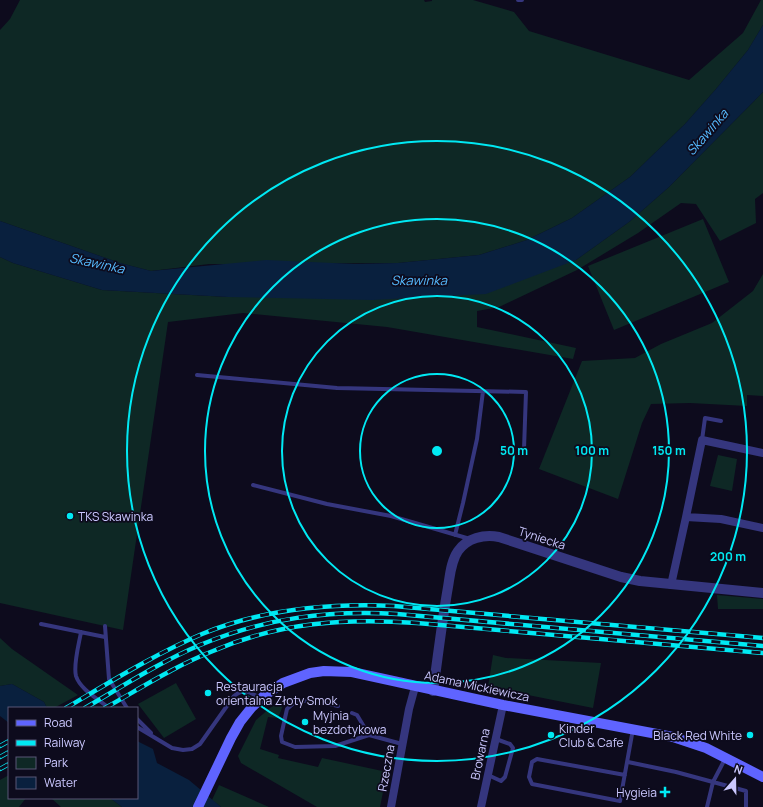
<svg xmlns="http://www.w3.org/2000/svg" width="763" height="807" viewBox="0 0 763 807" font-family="Manrope,sans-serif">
	<rect width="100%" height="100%" fill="#0d0b1d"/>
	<path fill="#0e2825" d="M20 0H424L425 2 432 1V0H473L514 12 529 31 689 80 743 33 761 0H763V25L748 50 716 89 685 124 630 177 572 218 527 240 479 255 398 263 209 264 151 271 120 263 0 221V30L10 19Z
		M763 92V193L755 199 756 223 720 241 696 204 681 203 638 233 577 270 499 307 477 311V327L576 348 573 359 387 327 243 313 168 322 123 630 0 603V257L13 263 102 290 228 297 576 260 629 222 669 187Z
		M703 219 729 282 614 330 588 266Z
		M763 274V396L747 395V406L690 403 651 404 642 423 618 499 539 469 582 361 635 358 661 344 712 323 753 291Z
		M718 455 737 459 732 491 710 486Z
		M717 595 763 599V609H718Z
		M0 638 12 649 78 695 54 708H47L44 702 12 684 0 686Z
		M493 655 506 658 601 663 593 708 488 687Z
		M176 683 196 719 164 738 138 704Z
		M286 698 278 718 268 717 260 749 279 755 278 758 318 767 322 758 387 772 380 807H317L241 763 238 756 256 720 270 708Z
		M9 775V798H26L19 807H0V780Z
		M219 785 269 807H221L212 800Z
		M51 798H110L122 807H61Z"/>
	<path fill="#09203e" d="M763 25V92L669 187 629 222 576 260 486 294 372 300 228 297 102 290 13 263 0 257V221L120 263 151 271 266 260 355 264 398 263 479 255 527 240 572 218 630 177 685 124 716 89 748 50Z
		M12 684 44 702 47 708H9V723L0 716V686Z
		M137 741 153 749 157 763 189 780 221 807H122L110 798H137Z"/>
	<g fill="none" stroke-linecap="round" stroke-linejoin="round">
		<path stroke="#35367e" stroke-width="4" d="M518 0H522
			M197 375 337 388 526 392 524 449
			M702 440 705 418 721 421
			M253 485 327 504 391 516 470 539
			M455 535 463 503 477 439 483 391
			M41 624 105 637
			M105 626 109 679 127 708
			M81 632C79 644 73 665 76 676 80 689 98 699 109 708
			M338 706 317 701H296L287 709 281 736 282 742 295 747 335 746 369 735
			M352 713 357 715 369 735 402 744
			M137 719 151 733
			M137 727 172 748 183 750 192 749 200 744 234 696C244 688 251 692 259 698
			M628 762 676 772 713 782 725 759
			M488 775 501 781 505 777 513 748 510 744 496 739
			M625 775 537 759 532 762 529 777 532 784 620 801 633 729
			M707 807 713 782 746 791V807"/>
		<path stroke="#35367e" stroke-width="8" d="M763 453 702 440 686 517 721 519 763 528
			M671 585 686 517
			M391 807 409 709 415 687
			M481 807 503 705"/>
		<path stroke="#35367e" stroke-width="10" d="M433 691C438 656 442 621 448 587 450 575 451 561 458 551 467 538 484 534 499 537L621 577 640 581 763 593"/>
		<path stroke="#5f64ff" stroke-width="10" d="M198 807 231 738 240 722 252 707 265 695 283 683 310 673 324 671 352 672 503 705 673 737 706 748 763 777"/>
		<defs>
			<path id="rail" d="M66 708C110 682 155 654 202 634 263 609 328 603 394 606L763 638
				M85 708C123 686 160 662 200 645 265 618 328 610 397 614L763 646
				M105 708C141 688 175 666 213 651 280 622 345 618 417 623L763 653
				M0 746 9 741
				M0 757 9 752
				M0 769 9 764"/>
		</defs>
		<use href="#rail" stroke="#00e9f3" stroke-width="4.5"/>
		<use href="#rail" stroke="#0d0b1d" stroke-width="3" stroke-dasharray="9" stroke-linecap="butt"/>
	</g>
	<g fill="none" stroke="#00e9f3" stroke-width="2">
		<circle cx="437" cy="451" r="77"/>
		<circle cx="437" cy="451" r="155"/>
		<circle cx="437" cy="451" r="232"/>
		<circle cx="437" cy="451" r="310"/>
	</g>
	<g fill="#00e9f3" stroke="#0d0b1d" stroke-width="1.5">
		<circle cx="70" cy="516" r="4"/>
		<circle cx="208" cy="693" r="4"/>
		<circle cx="305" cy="722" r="4"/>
		<circle cx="551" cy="735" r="4"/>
		<circle cx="750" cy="735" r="4"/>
		<path d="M663 786h4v4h4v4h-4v4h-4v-4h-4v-4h4z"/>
	</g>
	<g text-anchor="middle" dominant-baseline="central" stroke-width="3.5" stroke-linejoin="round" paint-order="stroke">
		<g font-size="12" fill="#cbc8ff" stroke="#0d0b1d" text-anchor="start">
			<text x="78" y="516">TKS Skawinka</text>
			<text x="216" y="686">Restauracja<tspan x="216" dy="14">orientalna Złoty Smok</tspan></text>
			<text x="313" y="715">Myjnia<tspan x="313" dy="14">bezdotykowa</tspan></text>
			<text x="559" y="728">Kinder<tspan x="559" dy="14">Club &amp; Cafe</tspan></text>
			<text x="742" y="735" text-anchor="end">Black Red White</text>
			<text x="657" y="792" text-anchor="end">Hygieia</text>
		</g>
		<g font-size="12" fill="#cbc8ff" stroke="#0d0b1d">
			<text transform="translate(542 538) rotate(18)">Tyniecka</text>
			<text transform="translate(477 686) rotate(12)">Adama Mickiewicza</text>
			<text transform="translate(480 754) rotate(-78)">Browarna</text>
			<text transform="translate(386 768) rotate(-80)">Rzeczna</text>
		</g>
		<g font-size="13" font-style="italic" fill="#56bbff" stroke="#0d0b1d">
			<text transform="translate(707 132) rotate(-49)">Skawinka</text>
			<text transform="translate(97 263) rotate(12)">Skawinka</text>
			<text x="419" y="280">Skawinka</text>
		</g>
	</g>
	<circle cx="437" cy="451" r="6" fill="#00e9f3" stroke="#0d0b1d" stroke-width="2"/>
	<g font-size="12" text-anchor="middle" font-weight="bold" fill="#00e9f3" stroke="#0d0b1d" stroke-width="3.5" stroke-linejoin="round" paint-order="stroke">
		<text x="514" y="455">50 m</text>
		<text x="592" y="455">100 m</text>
		<text x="669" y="455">150 m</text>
		<text x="728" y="561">200 m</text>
	</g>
	<rect x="8" y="707" width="130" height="92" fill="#0d0b1d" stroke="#595777"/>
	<rect x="16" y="720" width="20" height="6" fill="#5f64ff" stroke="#595777"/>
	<text x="44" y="727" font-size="12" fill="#cbc8ff">Road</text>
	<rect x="16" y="740" width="20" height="6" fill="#00e9f3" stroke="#595777"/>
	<text x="44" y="747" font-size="12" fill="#cbc8ff">Railway</text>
	<rect x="16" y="757" width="20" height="12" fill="#0e2825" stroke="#595777"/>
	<text x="44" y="767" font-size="12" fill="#cbc8ff">Park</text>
	<rect x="16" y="777" width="20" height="12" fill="#09203e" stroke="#595777"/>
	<text x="44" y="787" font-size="12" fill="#cbc8ff">Water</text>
	<g transform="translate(735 779) rotate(20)" stroke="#0d0b1d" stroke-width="3" paint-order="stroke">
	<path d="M0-3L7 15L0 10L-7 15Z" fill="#cbc8ff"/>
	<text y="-6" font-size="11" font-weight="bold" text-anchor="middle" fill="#cbc8ff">N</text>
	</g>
</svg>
